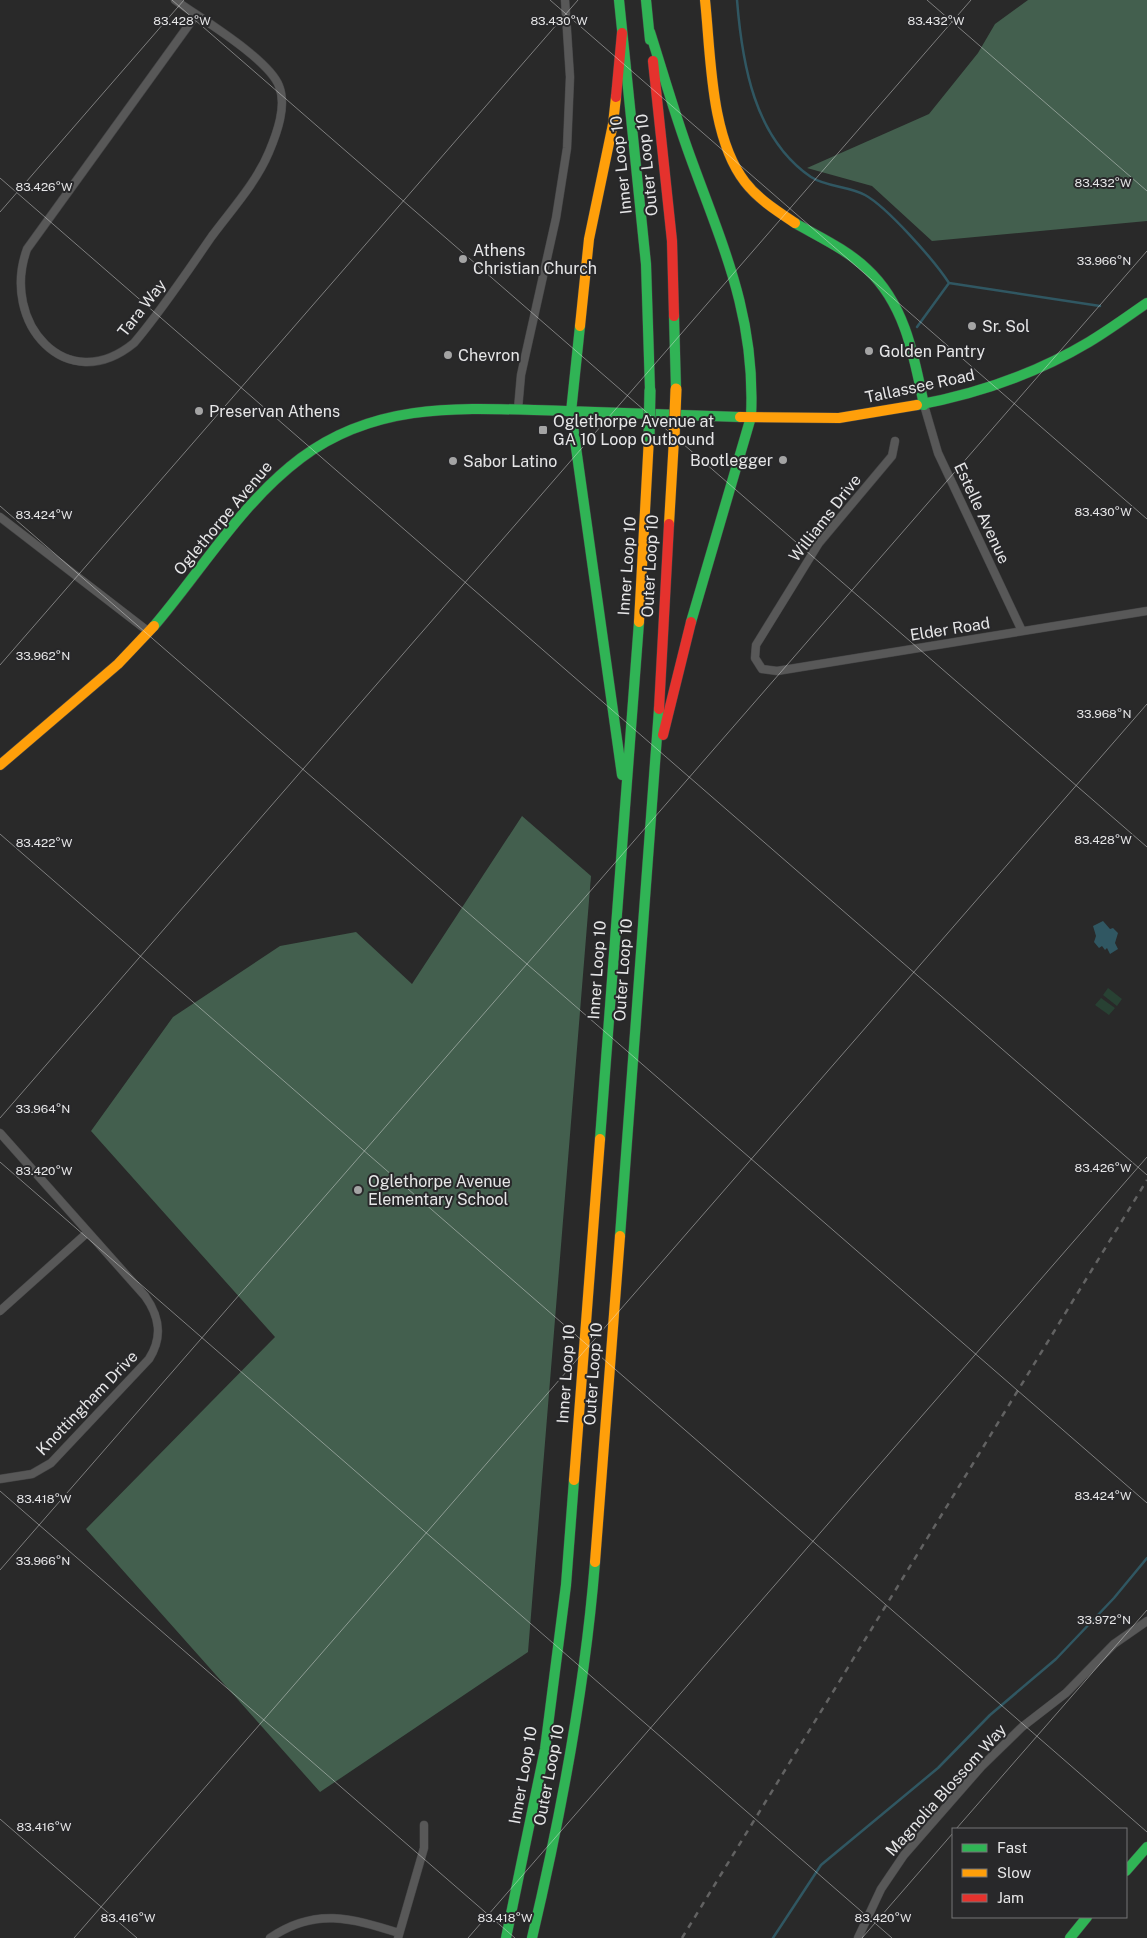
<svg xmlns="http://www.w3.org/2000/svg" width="1147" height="1938" viewBox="0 0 1147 1938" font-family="'Public Sans',sans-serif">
	<rect width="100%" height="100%" fill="#292929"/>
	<path fill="#284133" d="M1108 988 1122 999 1117 1006 1103 995Z
		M1101 998 1115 1008 1109 1015 1095 1005Z"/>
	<path fill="#435f4e" d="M1028 0H1147V221L932 241 872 186 807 168 929 114 978 53 995 24Z
		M522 816 591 876 528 1652 320 1792 86 1529 275 1337 91 1131 173 1017 280 946 356 932 412 984Z"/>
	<path fill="#305762" d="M1103 921 1110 929 1113 928 1118 933 1115 943 1118 949 1110 954 1107 948 1105 950 1102 946 1099 948 1094 942 1096 936 1093 926Z"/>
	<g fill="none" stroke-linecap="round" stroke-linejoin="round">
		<path stroke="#305762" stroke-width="2.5" d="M737 0C742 63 754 138 811 177 826 187 849 186 865 195 887 207 934 260 949 283L1100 306
			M917 327 949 283
			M773 1938 821 1865 938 1768 990 1715 1056 1659 1114 1598 1147 1558"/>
		<defs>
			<path id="street" d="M175 0C200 18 269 59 279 86 287 106 277 133 269 152 256 183 232 209 212 236 187 272 162 310 134 343 67 398 0 323 27 249L196 15
				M924 405 938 453 1022 631
				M518 409 521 375 556 218 567 148 570 77 565 0
				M895 441 892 456 819 543 756 645 755 658 762 669 777 671 1147 611
				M0 517 149 632
				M0 1133 145 1296C160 1317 163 1337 149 1359L51 1463 32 1474 0 1479
				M0 1311 88 1232
				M270 1938C315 1907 351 1918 399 1933
				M398 1938 424 1848V1825
				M858 1938 881 1889 904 1855 981 1767 1022 1727 1066 1693 1114 1644 1147 1621"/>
			<path id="fast" d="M619 0 646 264 650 390
				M646 0 650 40
				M650 32C663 73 675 115 690 156 723 247 756 317 751 417L691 622
				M795 223C819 237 846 249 867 269 905 304 914 356 924 405
				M674 316 676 389
				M580 326 571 412 622 775
				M917 405C977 394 1037 373 1089 342 1109 330 1128 316 1147 303
				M154 626C202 570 241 503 301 458 381 398 472 409 566 411 624 413 682 415 740 417
				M600 1139 639 622
				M620 1236 659 709
				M1126 1871 1147 1847
				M506 1938 545 1749 566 1585 574 1480
				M532 1938C561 1815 585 1688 595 1562
				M1070 1938 1087 1917"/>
			<path id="slow" d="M705 0C711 55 710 137 745 182 758 199 777 211 795 223
				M580 326 589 239 613 124 616 97
				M740 417 839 418 917 405
				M669 524 674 439
				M639 622 649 437
				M0 765 118 664 154 626
				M574 1480 600 1139
				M595 1562 620 1236"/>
			<path id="jam" d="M653 61 672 241 674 316
				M616 97 622 33
				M659 709 669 524
				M663 735 691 622"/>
		</defs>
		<use href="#street" stroke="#444445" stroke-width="9"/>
		<use href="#fast" stroke="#444445" stroke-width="11"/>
		<use href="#slow" stroke="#444445" stroke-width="11"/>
		<use href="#jam" stroke="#444445" stroke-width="11"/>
		<use href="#street" stroke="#585858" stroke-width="8"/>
		<use href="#fast" stroke="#30b455" stroke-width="10"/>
		<use href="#slow" stroke="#ff9f0a" stroke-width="10"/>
		<use href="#jam" stroke="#e5322d" stroke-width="10"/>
		<path stroke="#626262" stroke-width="2.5" stroke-dasharray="6 6" stroke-linecap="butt" d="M682 1938 1147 1180"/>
		<defs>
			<path id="fast-bridge" d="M649 437 650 390"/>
			<path id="slow-bridge" d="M674 439 676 389"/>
		</defs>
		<use href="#fast-bridge" stroke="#444445" stroke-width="12" stroke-linecap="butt"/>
		<use href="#slow-bridge" stroke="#444445" stroke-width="12" stroke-linecap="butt"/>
		<use href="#fast-bridge" stroke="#30b455" stroke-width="11"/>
		<use href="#slow-bridge" stroke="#ff9f0a" stroke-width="11"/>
	</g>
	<path fill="none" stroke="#e6e6e7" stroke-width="1" stroke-opacity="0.45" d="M172 0 1147 847M550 0 1147 519M927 0 1147 191M0 178 1147 1175M0 212 184 0M0 506 1147 1503M0 665 578 0M0 834 1147 1832M0 1118 971 0M0 1162 892 1938M0 1491 515 1938M0 1570 1147 251M0 1819 137 1938M956 1829 1147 1610M74 1938 1147 704M468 1938 1147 1157M862 1938 953 1833"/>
	<g fill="#a4a4a4" stroke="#28282a" stroke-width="2">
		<circle cx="463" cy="259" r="5"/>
		<circle cx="972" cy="326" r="5"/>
		<circle cx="869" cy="351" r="5"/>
		<circle cx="448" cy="355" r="5"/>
		<circle cx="199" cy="411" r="5"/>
		<rect x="538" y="425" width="10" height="10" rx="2.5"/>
		<circle cx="783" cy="460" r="5"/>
		<circle cx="453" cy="461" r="5"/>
		<circle cx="358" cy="1190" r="5"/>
	</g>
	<g text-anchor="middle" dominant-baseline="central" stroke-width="4" stroke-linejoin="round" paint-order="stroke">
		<g font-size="16" fill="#e6e6e7" stroke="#28282a">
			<text transform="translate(621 165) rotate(-96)">Inner Loop 10</text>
			<text transform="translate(647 165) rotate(-96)">Outer Loop 10</text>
			<text transform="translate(142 308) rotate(-52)">Tara Way</text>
			<text transform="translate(920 386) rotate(-12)">Tallassee Road</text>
			<text transform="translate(982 513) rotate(65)">Estelle Avenue</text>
			<text transform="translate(223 518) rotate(-50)">Oglethorpe Avenue</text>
			<text transform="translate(825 518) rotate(-52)">Williams Drive</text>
			<text transform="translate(627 566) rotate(-86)">Inner Loop 10</text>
			<text transform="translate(650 566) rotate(-87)">Outer Loop 10</text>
			<text transform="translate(950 629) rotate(-9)">Elder Road</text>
			<text transform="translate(597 970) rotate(-86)">Inner Loop 10</text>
			<text transform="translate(623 970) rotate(-86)">Outer Loop 10</text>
			<text transform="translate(566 1374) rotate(-86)">Inner Loop 10</text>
			<text transform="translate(593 1374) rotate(-86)">Outer Loop 10</text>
			<text transform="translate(87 1403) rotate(-46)">Knottingham Drive</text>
			<text transform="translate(523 1775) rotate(-80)">Inner Loop 10</text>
			<text transform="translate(549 1775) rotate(-79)">Outer Loop 10</text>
			<text transform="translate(946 1790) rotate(-48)">Magnolia Blossom Way</text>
		</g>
		<g font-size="16" fill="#e6e6e7" stroke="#28282a" text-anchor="start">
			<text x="473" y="250">Athens<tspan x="473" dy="18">Christian Church</tspan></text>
			<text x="982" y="326">Sr. Sol</text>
			<text x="879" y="351">Golden Pantry</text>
			<text x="458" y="355">Chevron</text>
			<text x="209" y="411">Preservan Athens</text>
			<text x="553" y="421">Oglethorpe Avenue at<tspan x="553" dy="18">GA 10 Loop Outbound</tspan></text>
			<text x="773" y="460" text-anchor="end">Bootlegger</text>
			<text x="463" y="461">Sabor Latino</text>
			<text x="368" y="1181">Oglethorpe Avenue<tspan x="368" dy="18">Elementary School</tspan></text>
		</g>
	</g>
	<g font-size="12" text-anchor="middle" fill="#e6e6e7" stroke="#28282a" stroke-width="4" stroke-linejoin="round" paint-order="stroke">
		<text x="182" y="25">83.428°W</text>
		<text x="559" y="25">83.430°W</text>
		<text x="936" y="25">83.432°W</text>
		<text x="1103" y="187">83.432°W</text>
		<text x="44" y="191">83.426°W</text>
		<text x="1104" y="265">33.966°N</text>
		<text x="1103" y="516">83.430°W</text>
		<text x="44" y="519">83.424°W</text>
		<text x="43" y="660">33.962°N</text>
		<text x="1104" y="718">33.968°N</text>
		<text x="1103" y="844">83.428°W</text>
		<text x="44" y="847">83.422°W</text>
		<text x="43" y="1113">33.964°N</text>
		<text x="1103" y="1172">83.426°W</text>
		<text x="44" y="1175">83.420°W</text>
		<text x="1103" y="1500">83.424°W</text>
		<text x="44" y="1503">83.418°W</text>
		<text x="43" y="1565">33.966°N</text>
		<text x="1104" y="1624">33.972°N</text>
		<text x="44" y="1831">83.416°W</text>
		<text x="128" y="1922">83.416°W</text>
		<text x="505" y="1922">83.418°W</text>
		<text x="883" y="1922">83.420°W</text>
	</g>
	<rect x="952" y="1828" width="175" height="90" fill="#28282a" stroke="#747476"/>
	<rect x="962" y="1844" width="25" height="8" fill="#30b455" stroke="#747476"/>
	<text x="997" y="1853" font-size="15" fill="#e6e6e7">Fast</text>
	<rect x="962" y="1869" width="25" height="8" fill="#ff9f0a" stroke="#747476"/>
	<text x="997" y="1878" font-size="15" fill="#e6e6e7">Slow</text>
	<rect x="962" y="1894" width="25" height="8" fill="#e5322d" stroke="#747476"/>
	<text x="997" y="1903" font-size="15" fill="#e6e6e7">Jam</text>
</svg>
